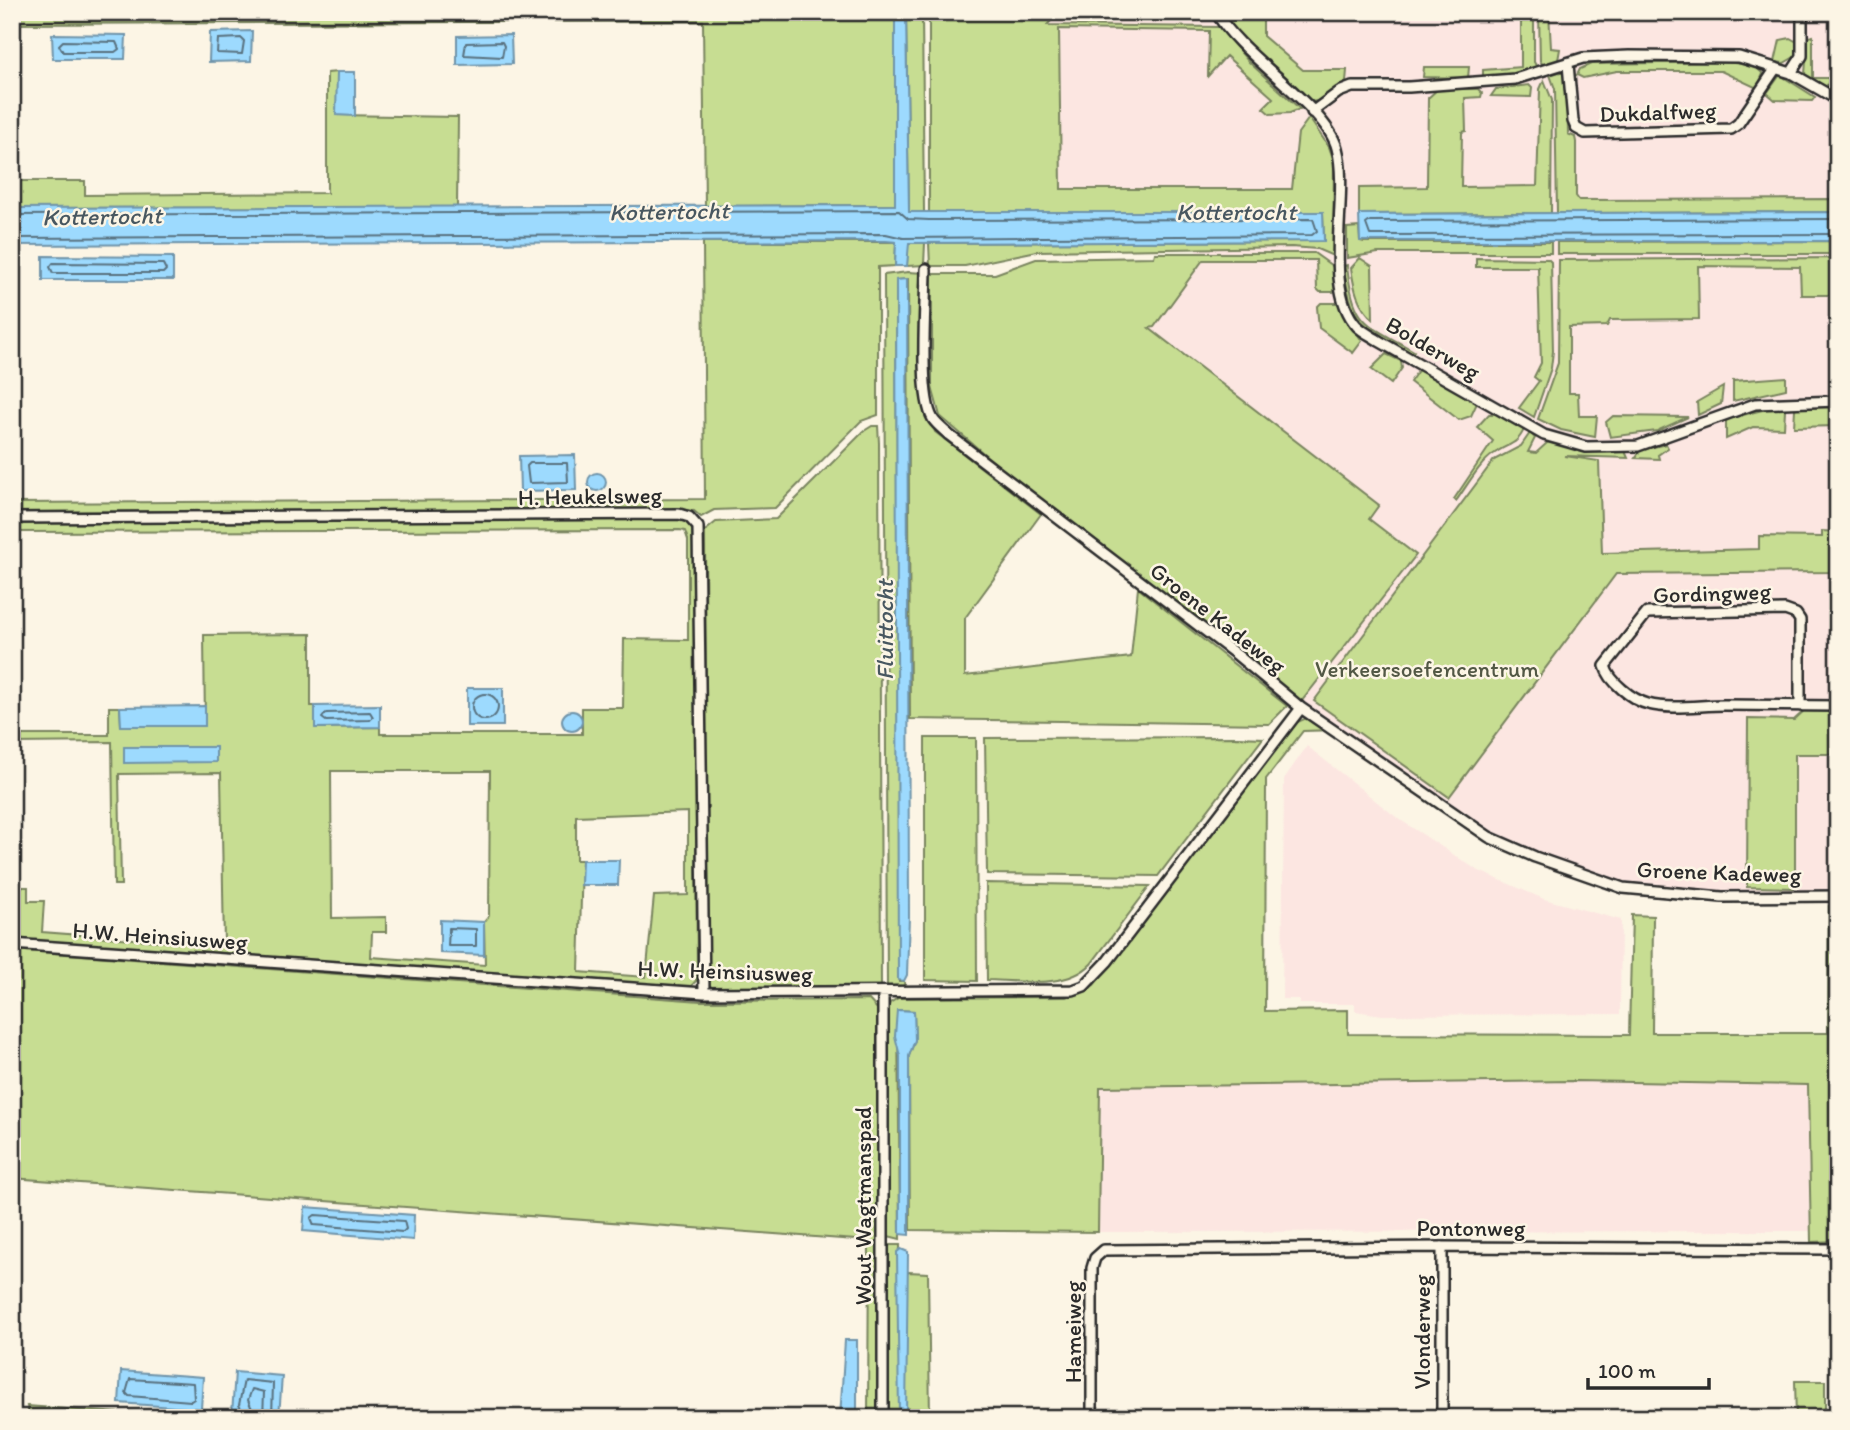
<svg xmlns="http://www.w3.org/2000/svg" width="1850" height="1430" viewBox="0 0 1850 1430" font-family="Itim,sans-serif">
	<rect width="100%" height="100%" fill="#fcf5e5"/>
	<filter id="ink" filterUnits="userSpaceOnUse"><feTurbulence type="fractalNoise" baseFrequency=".0143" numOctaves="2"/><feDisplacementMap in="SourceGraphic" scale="14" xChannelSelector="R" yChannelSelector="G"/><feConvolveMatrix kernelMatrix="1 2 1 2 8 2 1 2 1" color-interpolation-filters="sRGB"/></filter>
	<g filter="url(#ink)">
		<path fill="#fce6e1" d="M1047 12H1838V902L1642 895 1529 859 1298 698 1413 551 1134 341 1212 228H1051Z
			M1307 746 1396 817 1477 870 1544 899 1621 920 1620 1014 1382 1015 1355 1011V1004H1299V999H1282L1284 779Z
			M1575 1081 1809 1085 1810 1231 1098 1232 1100 1087Z"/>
		<path fill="#c7dd92" stroke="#79845e" stroke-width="2" fill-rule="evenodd" d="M895 12 896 205 705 206 703 21 12 24V15Z
			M906 12H922L924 212H909Z
			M929 12H1059L1047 25 1219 27 1249 62 1300 109 1290 113 1270 114 1263 108 1273 98 1226 56 1208 76 1209 31 1059 29 1061 189H1292L1298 133 1309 118 1329 147 1334 161 1333 256 1317 249 1292 247 1037 251 965 266H930L929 243 1324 241 1323 212 929 213Z
			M1220 12H1263V36L1303 70H1347L1346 82 1322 100 1311 102 1234 33Z
			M1521 12H1534V62L1538 69 1514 77 1483 76V70L1521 67Z
			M1539 12H1549L1551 48 1560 49 1558 60 1545 67 1540 61Z
			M1813 36V78H1831L1826 87 1805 74 1808 37Z
			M1790 38 1797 42 1796 56 1784 63 1775 62 1780 40Z
			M1727 62 1755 66 1763 74 1757 88 1721 71H1617L1583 78 1577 75 1580 69 1591 64Z
			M1424 67H1469L1468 78 1423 77Z
			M337 72V115L458 117 457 207 12 208V181H85V195L327 193V73Z
			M1559 72 1564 73 1567 78 1568 134 1575 137 1576 142V196L1579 200 1838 199V212L1557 213 1555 89 1550 75Z
			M1780 75 1815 97 1812 101 1775 100 1767 93Z
			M1544 80 1552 100 1551 213 1359 214V188L1427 187 1428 98 1438 89H1478L1482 93 1481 97 1465 98 1466 131 1462 132 1461 187 1537 186 1540 89Z
			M1529 85 1532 88 1531 97 1491 96 1496 89Z
			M1359 227 1360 241 1364 242H1551V253H1378L1347 258V228Z
			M1838 241V252L1829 254H1557V242Z
			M703 242H896L895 266 878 267V415L861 421 775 508 714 510 701 517 694 511 676 509 12 512V503L705 499Z
			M908 243H925L924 265 907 266Z
			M1155 253H1314L1335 268 1336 289 1333 292H1320L1317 289 1316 260H1203L1154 327 1149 328 1379 505 1369 519 1416 555 1301 702 1003 470 940 416 932 387V274H995L1036 259 1154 257Z
			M1360 258 1372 266 1373 319C1357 305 1354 288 1351 268Z
			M1476 258 1548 259 1551 262 1553 351 1551 368 1534 417 1519 408 1539 381 1534 377 1541 363 1538 267H1476Z
			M1838 258V295H1801L1800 267 1698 266 1699 319 1610 320 1607 326 1569 327V393H1578L1579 416H1597L1595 437 1561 430 1538 419 1558 363 1559 260Z
			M1347 265C1354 326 1364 322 1414 351L1412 354C1364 325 1350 326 1344 266Z
			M908 272 924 273 926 404 935 432 1041 514 965 618V676L1131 657 1138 588 1287 706 1269 724 910 719 908 279 896 280 899 981H904L905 991H887L884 275Z
			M1321 303H1338L1362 341 1353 353 1319 328 1317 307Z
			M1386 354 1401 361 1402 368 1391 384 1371 369Z
			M1419 369 1477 403 1471 416 1459 420 1410 382Z
			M1786 377V389L1733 401V381Z
			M1723 387 1721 404 1698 415 1697 402Z
			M1801 405 1837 408 1838 426 1794 427 1795 409Z
			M1778 406 1785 410 1784 428 1753 427 1726 439V421L1731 418Z
			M1489 414H1497L1524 429C1518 445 1507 444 1495 453 1479 463 1467 486 1456 501L1454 499 1493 441 1477 427Z
			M1613 416 1688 417 1657 431 1610 437 1606 422Z
			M872 426H878L879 443 881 989 718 991 709 985 707 972 705 531 716 522 776 519 864 431Z
			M1530 433 1535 438 1528 452 1536 453 1548 442 1578 450 1625 451 1628 458 1565 456 1599 461 1602 553 1759 549V536L1822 537V531L1838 532V572L1616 574 1449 797 1314 701 1494 460 1521 446Z
			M1666 444 1668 448 1658 455 1659 459 1635 458 1641 450Z
			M675 519 689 522 694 534 697 975 696 981 690 987 12 939V887H28V901H44L42 932 224 946 221 773 119 774 121 885H114L112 742 12 743V735H109V707H120L121 726H205L204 635 311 634V706H315L316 728 380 727V734H582V708H623L624 639 688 640V540L685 531 680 530 12 532V523ZM216 747V762H124V747ZM331 771H490L489 916 484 922 485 965 371 957 372 932H386V917L332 918ZM688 812V895L654 896 646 977 579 972 582 860H576V816Z
			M1806 709H1838V754H1795V888L1747 887 1748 719 1794 720Z
			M1309 717 1333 730 1303 731 1266 779 1265 1011 1348 1010V1034L1629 1035 1632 915 1653 916 1652 1033H1828L1829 906H1838V1241L1811 1242 1808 1085 1575 1081 1100 1087 1098 1232 910 1230 909 1056 915 1040 914 1011 898 1010 900 1239 888 1236 886 1014 890 1003 898 998 1066 997 1094 985 1295 723Z
			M925 738H976L977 981 925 980Z
			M985 738 1238 737 1263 738 1158 876 987 874Z
			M986 883 1150 886 1091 964C1067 989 1019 981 987 980Z
			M12 950 701 1001 869 1000 879 1011 880 1418H868L869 1241 12 1178Z
			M890 1245H900L899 1418H886L885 1251Z
			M908 1272 928 1273 930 1418H906L905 1279Z
			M1795 1381H1825V1418H1796Z
			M27 1406 185 1418H34L29 1415Z"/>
		<path fill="#9ddafe" stroke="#6f94aa" stroke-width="2" d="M895 12H906L909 212H1323L1324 241 909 243 907 266H895L896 242 886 241 12 245V208L895 205Z
			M252 31 251 61 209 62 210 32Z
			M52 34 126 35 125 59H53Z
			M511 35 512 64 457 65V36Z
			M337 72H355V116L336 115Z
			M1838 212V241H1360L1359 214Z
			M43 256 173 257V280H43Z
			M907 279 909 916 907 975 904 981 898 980 896 280Z
			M575 455 576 490 520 491 519 456Z
			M588 482a9 9 0 1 1 18 0a9 9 0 1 1-18 0Z
			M467 688H503V726H467Z
			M380 705V727L315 728V706Z
			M205 706V726H121L120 707Z
			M562 721a10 10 0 1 1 20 0a10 10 0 1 1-20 0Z
			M124 747H216V762L124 763Z
			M582 860H619L618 885H581Z
			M440 920 484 922V955L440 953Z
			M897 1010 914 1011 915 1040 909 1056V1235L900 1234V1056L895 1036Z
			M305 1207 414 1215 413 1240 303 1231Z
			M901 1249 908 1252 906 1418H899L897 1252Z
			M845 1340H857V1418H840Z
			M121 1371 203 1377 201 1409 119 1403Z
			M235 1372 282 1376 279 1417 232 1414Z"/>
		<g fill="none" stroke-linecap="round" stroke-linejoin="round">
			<path stroke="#59717f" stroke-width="2" d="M241 38 244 41 242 54 217 53 218 39Z
				M63 41 116 42 119 49 115 52H63L59 45Z
				M502 42 504 46 502 57 464 55 466 43Z
				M12 215 899 211 908 219 929 220 1313 219 1317 231 1312 235 903 238 886 234 12 238
				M1838 219 1370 221 1366 224 1370 235 1838 234
				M53 263 163 264 166 270 163 273H53L50 267Z
				M530 463H567L568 482 529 483 527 466Z
				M472 707a13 13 0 1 1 26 0a13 13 0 1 1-26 0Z
				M370 712 373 717 370 720 326 721 322 718 326 713Z
				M449 928 476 929V946H448Z
				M315 1215 404 1221 406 1229 403 1232 314 1225 311 1218Z
				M130 1379 193 1383 194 1399 191 1401 129 1396 126 1393Z
				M247 1418 239 1405 244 1380 273 1383 272 1418
				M256 1418 248 1400 252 1389 264 1392 263 1418"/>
			<defs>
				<path id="minor" d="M1216 12C1240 56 1326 106 1337 148 1350 196 1321 288 1357 326 1363 332 1372 336 1379 341L1544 435 1586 447 1638 446 1755 404 1838 401
					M1568 64 1573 121 1576 128 1585 133 1731 129 1738 124 1776 68
					M1791 73 1802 56V12
					M1312 112 1339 92 1352 87H1409L1515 79 1583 58 1629 56 1739 57 1791 73 1838 100
					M926 269C926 301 918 394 933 419 937 425 944 430 949 435L1237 655 1301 708 1489 837 1535 857 1623 888 1722 897 1838 896
					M12 518 679 514 689 517 698 527 704 993
					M1800 706V620L1796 614 1785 610 1647 613 1605 666C1609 681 1632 700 1648 704 1671 710 1700 705 1724 705 1762 705 1800 706 1838 706
					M12 944 704 993 1073 990 1084 986 1107 962 1301 708
					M1442 1247V1418
					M883 1418V994
					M1092 1418V1268L1095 1258 1104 1250 1442 1247 1838 1249"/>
			</defs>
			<use href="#minor" stroke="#2b2b2b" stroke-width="14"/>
			<use href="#minor" stroke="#fcf5e5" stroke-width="9"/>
		</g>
	</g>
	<g text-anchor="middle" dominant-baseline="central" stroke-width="5" stroke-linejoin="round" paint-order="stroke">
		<g font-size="23" fill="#2b2b2b" stroke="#fcf5e5">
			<text transform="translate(1658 112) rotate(-2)">Dukdalfweg</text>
			<text transform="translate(1433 348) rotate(30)">Bolderweg</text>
			<text transform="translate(590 496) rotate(-1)">H. Heukelsweg</text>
			<text transform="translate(1712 593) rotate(-2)">Gordingweg</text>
			<text transform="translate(1218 618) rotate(38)">Groene Kadeweg</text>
			<text transform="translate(1719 872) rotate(2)">Groene Kadeweg</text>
			<text transform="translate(160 936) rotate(4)">H.W. Heinsiusweg</text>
			<text transform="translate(725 971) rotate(2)">H.W. Heinsiusweg</text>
			<text transform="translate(863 1206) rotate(-90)">Wout Wagtmanspad</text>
			<text x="1471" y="1228">Pontonweg</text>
			<text transform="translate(1073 1332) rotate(-90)">Hameiweg</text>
			<text transform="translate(1422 1332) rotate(-90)">Vlonderweg</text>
		</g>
		<g font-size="23" fill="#525845" stroke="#fcf5e5">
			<text x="1427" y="669">Verkeersoefencentrum</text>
		</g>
		<g font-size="24" font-style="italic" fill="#485760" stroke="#fcf5e5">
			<text transform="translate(669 211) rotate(-1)">Kottertocht</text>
			<text x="1236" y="211">Kottertocht</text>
			<text transform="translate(102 216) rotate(-1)">Kottertocht</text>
			<text transform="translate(884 630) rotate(-90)">Fluittocht</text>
		</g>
	</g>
	<rect width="1850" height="1430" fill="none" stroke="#fcf5e5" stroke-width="42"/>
	<rect x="21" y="21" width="1808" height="1388" fill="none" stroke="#2b2b2b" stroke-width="2.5" filter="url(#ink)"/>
	<path d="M1588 1378v10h121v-10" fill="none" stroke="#2b2b2b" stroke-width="3.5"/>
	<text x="1598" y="1378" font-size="21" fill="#2b2b2b" stroke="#fcf5e5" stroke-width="5" paint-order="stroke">100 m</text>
</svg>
